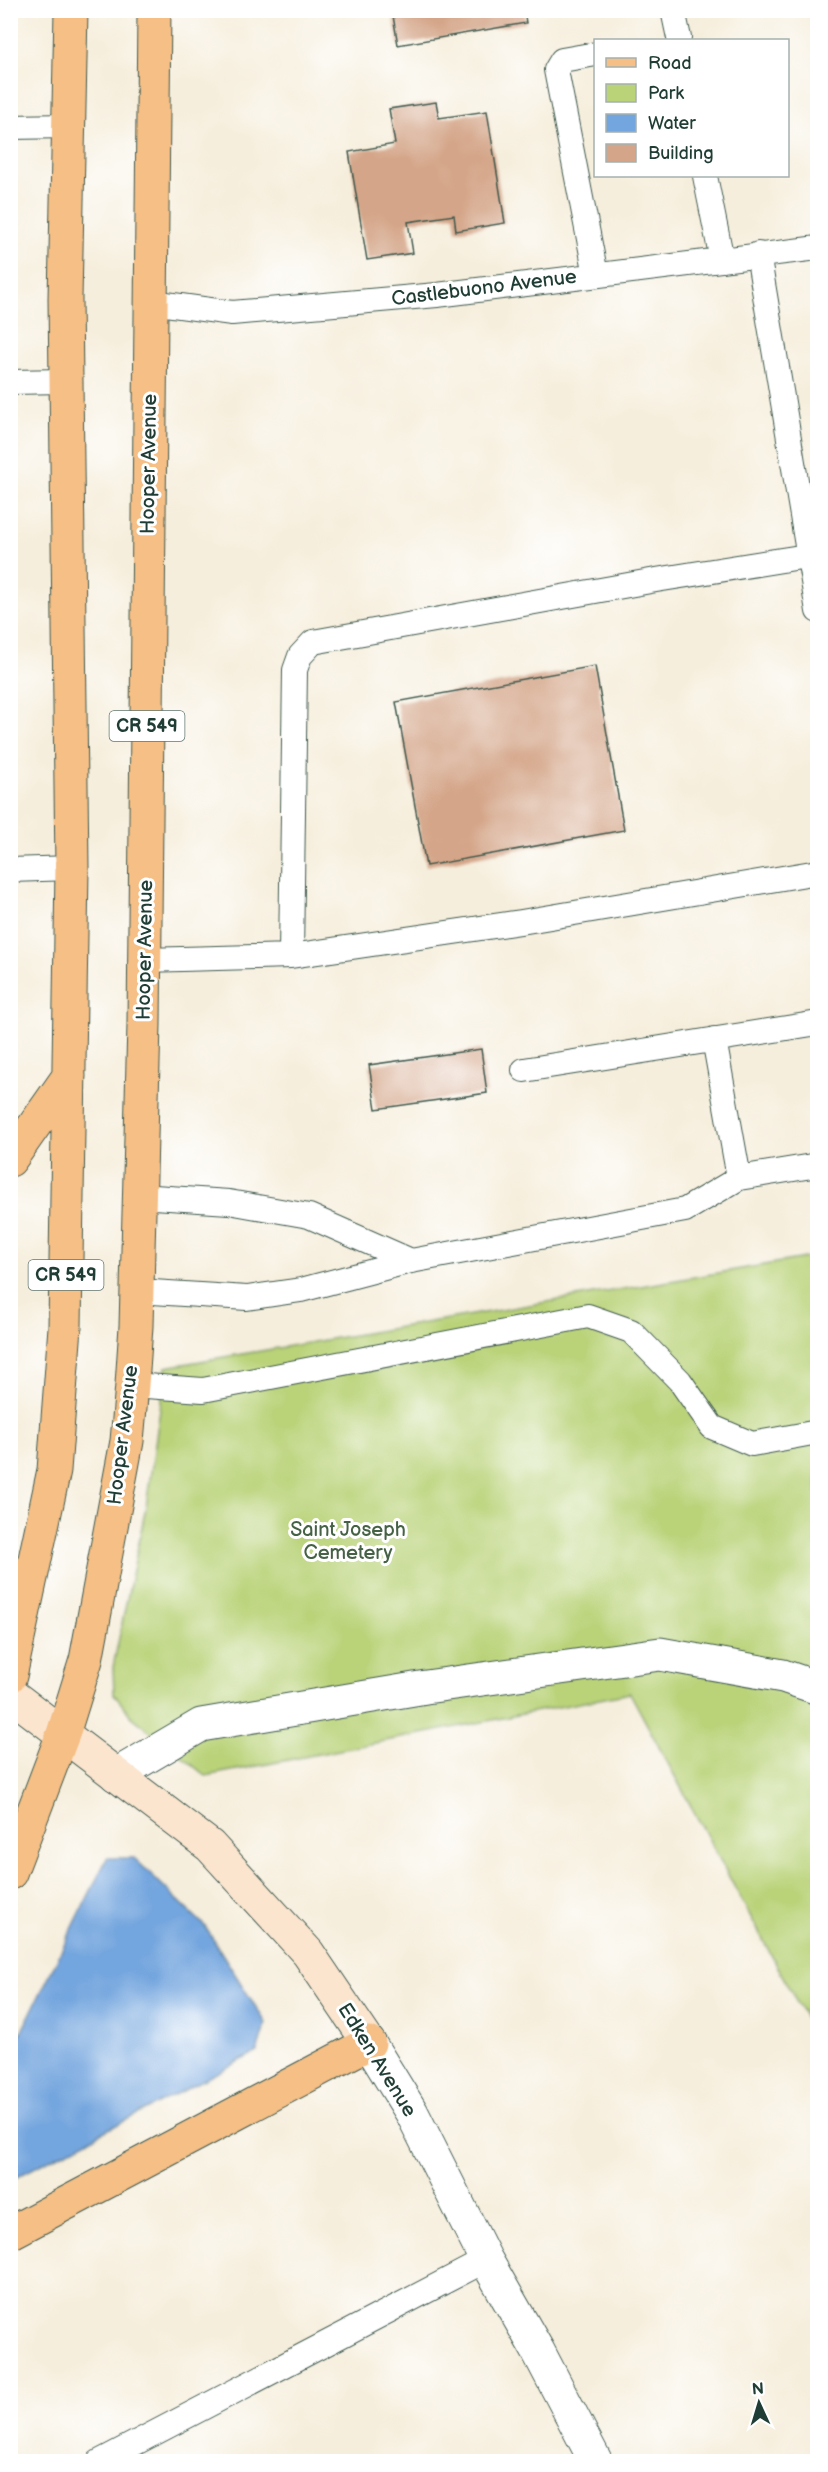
<svg xmlns="http://www.w3.org/2000/svg" width="828" height="2472" viewBox="0 0 828 2472" font-family="'Balsamiq Sans',sans-serif">
	<rect width="100%" height="100%" fill="#fff"/>
	<filter id="ink" filterUnits="userSpaceOnUse"><feTurbulence type="fractalNoise" baseFrequency=".0167" numOctaves="2"/><feDisplacementMap in="SourceGraphic" scale="12" xChannelSelector="R" yChannelSelector="G"/><feConvolveMatrix kernelMatrix="1 2 1 2 8 2 1 2 1" color-interpolation-filters="sRGB"/></filter>
	<filter id="wash" filterUnits="userSpaceOnUse"><feTurbulence type="fractalNoise" baseFrequency=".008" numOctaves="4" result="noise"/><feDisplacementMap in="SourceGraphic" scale="24" xChannelSelector="R" yChannelSelector="G"/><feGaussianBlur stdDeviation="1.35" result="paint"/><feColorMatrix in="noise" values="0 0 0 0 0 0 0 0 0 0 0 0 0 0 0 0 0 1.4 0 .05"/><feComposite in="paint" operator="in"/></filter>
	<g filter="url(#wash)">
		<rect width="100%" height="100%" fill="#f6eedc"/>
		<path fill="#bad379" stroke="#6c8856" stroke-width="1.5" d="M817 1256V2040L630 1693 206 1776 131 1716 114 1694 113 1667 146 1507 166 1367Z"/>
		<path fill="#73a5de" stroke="#497189" stroke-width="1.5" d="M107 1858H134L204 1925 266 2023 257 2052 11 2180V2053Z"/>
		<g id="blocks">
			<path fill="#d4a588" d="M392 10H524L526 23 398 45Z
				M436 102 439 118 487 111 505 223 456 231 454 215 408 222 413 253 367 260 349 152 395 144 389 109Z
				M595 666 624 830 426 866 396 702Z
				M481 1049 487 1093 376 1109 369 1065Z"/>
		</g>
	</g>
	<g filter="url(#ink)">
		<use href="#blocks" fill-opacity="0" stroke="#3f584d" stroke-width="1.5"/>
		<g fill="none" stroke-linecap="round" stroke-linejoin="round">
			<defs>
				<path id="lane" d="M673 10 679 38
					M596 54 562 60 556 70 596 275
					M10 127 69 126
					M705 176 722 260
					M758 254 818 611
					M151 302 232 313 437 295 818 248
					M10 382 65 381
					M10 870 72 868
					M291 956 295 670 300 656 313 642 656 580 807 556
					M145 960 291 956 521 922 818 872
					M714 1039 739 1178
					M524 1070 818 1023
					M139 1196 229 1202 309 1216 411 1261
					M137 1291 247 1298 301 1290 411 1261 685 1210 739 1178 818 1165
					M132 1385 203 1390 588 1316 631 1331 680 1381 712 1427 752 1444 818 1432
					M99 2462 486 2260"/>
				<path id="street" d="M116 1775 201 1725 426 1687 660 1654 783 1676 818 1688
					M369 2043 412 2113 486 2260 538 2351 596 2462"/>
				<path id="secondary" d="M10 1694 210 1846 308 1953 369 2043"/>
				<path id="primary" d="M10 1160 69 1076
					M10 1676 54 1470 65 1327 72 868 65 299 71 10
					M10 1873 63 1734 86 1660 127 1441 132 1385 136 1326 144 1024 154 10
					M10 2233 369 2043"/>
			</defs>
			<use href="#lane" stroke="#3f584d" stroke-width="26"/>
			<use href="#street" stroke="#3f584d" stroke-width="35"/>
			<use href="#secondary" stroke="#3f584d" stroke-width="35"/>
			<use href="#primary" stroke="#3f584d" stroke-width="35"/>
			<use href="#lane" stroke="#fff" stroke-width="24"/>
			<use href="#street" stroke="#fff" stroke-width="33"/>
			<use href="#secondary" stroke="#fbe5cf" stroke-width="33"/>
			<use href="#primary" stroke="#f5bf86" stroke-width="33"/>
		</g>
	</g>
	<g text-anchor="middle" dominant-baseline="central" stroke-width="6" stroke-linejoin="round" paint-order="stroke">
		<g fill="#fff" stroke="#627771" stroke-width="1.5">
			<rect x="109.5" y="711" width="75" height="30" rx="4.5"/>
			<rect x="28.5" y="1260" width="75" height="30" rx="4.5"/>
		</g>
		<g font-size="18" font-weight="bold" fill="#1f3d34">
			<text x="147" y="726">CR 549</text>
			<text x="66" y="1275">CR 549</text>
		</g>
		<g font-size="20" fill="#1f3d34" stroke="#fff">
			<text transform="translate(484 288) rotate(-7)">Castlebuono Avenue</text>
			<text transform="translate(149 464) rotate(-89)">Hooper Avenue</text>
			<text transform="translate(145 950) rotate(-89)">Hooper Avenue</text>
			<text transform="translate(123 1435) rotate(-83)">Hooper Avenue</text>
			<text transform="translate(377 2060) rotate(58)">Edken Avenue</text>
		</g>
		<g font-size="20" fill="#466245" stroke="#fff">
			<text x="348" y="1530">Saint Joseph<tspan x="348" dy="23">Cemetery</tspan></text>
		</g>
	</g>
	<rect width="828" height="2472" fill="none" stroke="#fff" stroke-width="36"/>
	<rect x="594" y="39" width="195" height="138" fill="#ffffff" stroke="#a5b1ae" stroke-width="1.5"/>
	<rect x="606" y="58" width="30" height="9" fill="#f5bf86" stroke="#a5b1ae" stroke-width="1.5"/>
	<text x="648" y="69" font-size="18" fill="#1f3d34">Road</text>
	<rect x="606" y="84" width="30" height="18" fill="#bad379" stroke="#a5b1ae" stroke-width="1.5"/>
	<text x="648" y="99" font-size="18" fill="#1f3d34">Park</text>
	<rect x="606" y="114" width="30" height="18" fill="#73a5de" stroke="#a5b1ae" stroke-width="1.5"/>
	<text x="648" y="129" font-size="18" fill="#1f3d34">Water</text>
	<rect x="606" y="144" width="30" height="18" fill="#d4a588" stroke="#a5b1ae" stroke-width="1.5"/>
	<text x="648" y="159" font-size="18" fill="#1f3d34">Building</text>
	<g transform="translate(759 2403) rotate(356)" stroke="#ffffff" stroke-width="4.5" paint-order="stroke">
	<path d="M0-4.5L10 22L0 15L-10 22Z" fill="#1f3d34"/>
	<text y="-9" font-size="16" font-weight="bold" text-anchor="middle" fill="#1f3d34">N</text>
	</g>
</svg>
